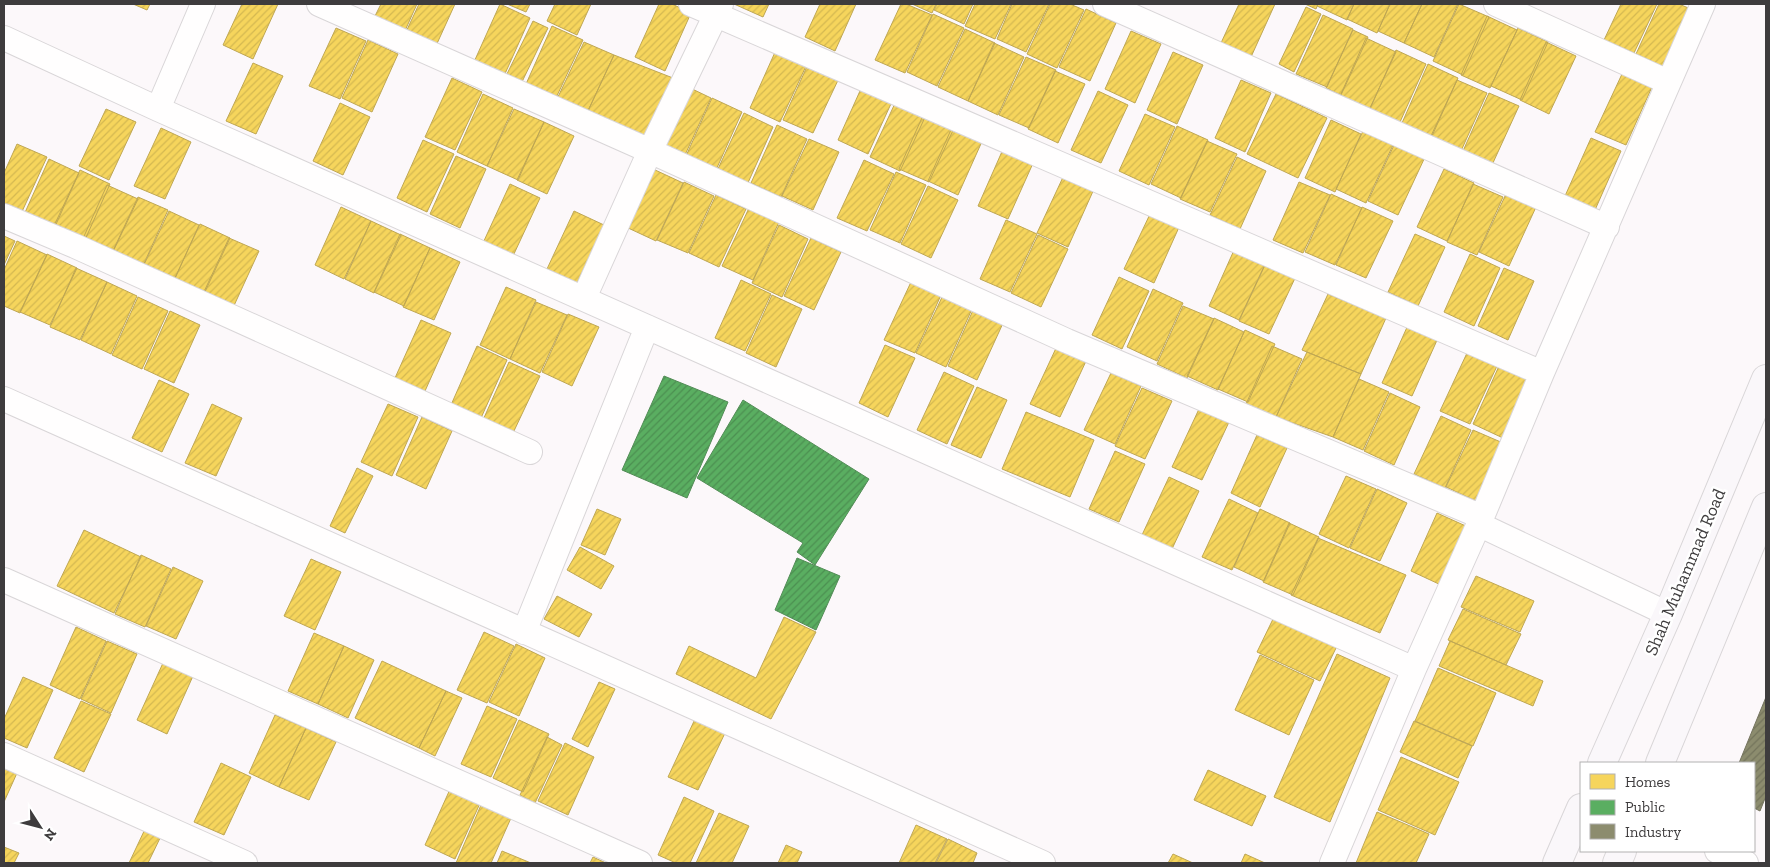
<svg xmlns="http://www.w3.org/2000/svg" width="1770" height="867" viewBox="0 0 1770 867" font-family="'Zilla Slab',serif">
	<defs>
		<pattern id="homes-hatch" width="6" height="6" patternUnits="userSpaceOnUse" patternTransform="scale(1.25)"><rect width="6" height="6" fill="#f6d55c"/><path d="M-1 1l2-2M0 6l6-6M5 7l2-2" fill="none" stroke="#d4b851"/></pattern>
		<pattern id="public-hatch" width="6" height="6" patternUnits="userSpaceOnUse" patternTransform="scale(1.25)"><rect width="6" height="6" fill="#5aae61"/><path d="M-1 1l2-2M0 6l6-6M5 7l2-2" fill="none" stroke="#4c8f51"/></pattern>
		<pattern id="industry-hatch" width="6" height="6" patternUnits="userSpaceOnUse" patternTransform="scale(1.25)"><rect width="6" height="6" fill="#8c8c6e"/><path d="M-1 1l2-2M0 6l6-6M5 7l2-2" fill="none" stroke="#74745c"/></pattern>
	</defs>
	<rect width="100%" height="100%" fill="#fcf8fa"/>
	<path fill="url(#homes-hatch)" stroke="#bfa753" d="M133 4H150L147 10Z
		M242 4H278L253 59 223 45Z
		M381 4H417L404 33 373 20Z
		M419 4H455L435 48 405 34Z
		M500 4 530 18 504 76 474 62Z
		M507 4H530L526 12Z
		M555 4H591L577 35 547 21Z
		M659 4H672L691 13 665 71 635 57Z
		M734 4H769L763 17Z
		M820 4H856L835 51 805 37Z
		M901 4H906L932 15 905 73 875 60Z
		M912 4H936L932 13Z
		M937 4H973L964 24 934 10Z
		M975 4H1011L995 39 965 26Z
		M1012 4H1049L1026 52 997 39Z
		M1050 4H1070L1084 10 1057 68 1027 54Z
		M1239 4H1275L1251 57 1221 43Z
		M1305 4H1318L1316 9Z
		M1318 4H1354L1347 20 1317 6Z
		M1354 4H1390L1377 33 1347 19Z
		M1390 4H1422L1404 43 1378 31Z
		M1422 4H1458L1434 57 1404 43Z
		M1459 4 1489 17 1463 75 1433 61Z
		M1621 4H1657L1634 53 1604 40Z
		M1659 4H1679L1693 10 1666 68 1636 54Z
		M1306 7 1321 14 1294 72 1279 64Z
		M1086 9 1116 23 1090 81 1059 67Z
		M933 14 964 28 937 86 907 72Z
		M1323 15 1353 29 1327 87 1296 74Z
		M1487 16 1517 30 1490 88 1461 75Z
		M533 21 548 28 520 86 505 78Z
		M552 26 583 40 556 98 526 84Z
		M336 28 366 41 340 99 309 86Z
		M1518 28 1548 42 1522 100 1491 86Z
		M965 29 995 43 968 101 938 87Z
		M1353 30 1368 37 1341 95 1326 88Z
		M1131 31 1161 44 1135 103 1105 89Z
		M1366 38 1396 52 1369 110 1340 96Z
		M368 40 398 54 372 112 342 98Z
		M584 42 614 55 587 113 557 99Z
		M1546 42 1576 56 1549 114 1520 100Z
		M994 43 1024 57 998 115 968 101Z
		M776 50 807 64 780 122 750 108Z
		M1396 50 1426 64 1400 122 1370 109Z
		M1173 52 1203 65 1177 124 1147 110Z
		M614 55 673 78 646 139 587 113Z
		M1026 57 1056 70 1029 128 999 115Z
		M809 62 840 76 813 133 783 120Z
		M253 63 283 76 256 134 226 121Z
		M1428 64 1458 78 1432 136 1402 123Z
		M1055 71 1085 84 1058 143 1028 129Z
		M1622 74 1652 87 1626 145 1595 132Z
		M452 78 482 92 455 150 425 137Z
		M1241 80 1271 93 1245 152 1215 138Z
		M1457 80 1487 93 1461 151 1430 138Z
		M864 82 895 95 868 154 838 140Z
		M688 87 711 98 685 155 662 144Z
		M1098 91 1128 105 1101 163 1071 150Z
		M1489 93 1519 106 1492 165 1463 151Z
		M483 94 513 108 487 166 457 152Z
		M1276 94 1327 118 1298 178 1247 154Z
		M712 98 742 112 716 170 686 156Z
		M897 99 927 113 900 171 870 157Z
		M340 103 370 117 343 175 313 161Z
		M106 109 136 122 109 180 79 166Z
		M514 109 544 122 518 180 487 166Z
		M925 111 956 124 929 182 899 169Z
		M744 113 773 127 747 185 717 171Z
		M1145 114 1175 127 1149 185 1119 171Z
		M1331 120 1361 134 1335 192 1305 178Z
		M544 122 574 136 547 194 517 180Z
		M954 123 984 137 958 195 928 181Z
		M777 125 807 139 781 197 751 183Z
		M1177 126 1208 140 1181 198 1151 184Z
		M161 128 191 142 165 199 134 186Z
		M1363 131 1393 145 1366 203 1336 189Z
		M1591 138 1621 151 1595 210 1565 196Z
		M809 139 839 152 813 210 782 196Z
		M423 140 454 154 427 212 397 198Z
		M1207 141 1237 154 1210 212 1180 199Z
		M1395 143 1425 157 1398 215 1368 201Z
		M17 144 47 157 20 216 4 208V173Z
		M1004 147 1034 161 1008 219 978 206Z
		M456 156 486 169 460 228 430 214Z
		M1237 157 1266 171 1240 229 1210 215Z
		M49 159 79 173 53 231 23 217Z
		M864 160 894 174 867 231 837 218Z
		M653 169 683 183 656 241 626 227Z
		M1444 169 1474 183 1447 241 1417 227Z
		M80 170 110 184 84 242 53 228Z
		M896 172 926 185 900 243 870 230Z
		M1064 175 1094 189 1068 247 1037 233Z
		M684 182 714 196 688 253 657 240Z
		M1299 182 1330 195 1303 253 1273 240Z
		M510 184 540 198 513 256 483 243Z
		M1473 184 1503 197 1477 255 1447 242Z
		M107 185 138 199 111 256 81 243Z
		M928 186 958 200 931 258 901 244Z
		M1331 194 1362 208 1335 265 1305 252Z
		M1506 194 1536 207 1509 266 1479 252Z
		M716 195 746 209 719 267 689 253Z
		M138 197 168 210 142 268 111 255Z
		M341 207 371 221 344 279 315 265Z
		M1362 207 1393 221 1366 278 1336 265Z
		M749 208 779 222 753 280 722 266Z
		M169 211 199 225 173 283 142 269Z
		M574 211 604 225 577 283 547 269Z
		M1151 212 1180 225 1154 283 1124 269Z
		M1006 220 1037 234 1010 292 980 279Z
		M371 221 401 235 374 293 345 279Z
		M200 224 230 238 203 296 173 282Z
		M779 225 808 239 782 297 752 283Z
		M400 234 430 248 404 306 374 292Z
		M1415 234 1445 247 1418 306 1388 292Z
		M1038 235 1068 249 1041 307 1011 293Z
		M4 236 15 241 4 265Z
		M229 238 259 251 232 310 202 296Z
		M811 238 841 252 814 310 784 296Z
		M17 241 47 255 20 313 4 306V270Z
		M430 248 460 262 434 320 403 307Z
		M1235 248 1266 262 1239 320 1209 306Z
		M47 254 77 268 50 325 20 312Z
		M1470 254 1500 268 1474 326 1444 312Z
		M1266 263 1296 276 1269 334 1239 321Z
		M76 268 107 282 80 340 50 327Z
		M1504 268 1534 281 1508 340 1478 326Z
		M1119 277 1149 291 1122 349 1092 335Z
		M741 280 771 294 745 351 715 338Z
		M107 282 137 296 111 354 81 340Z
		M911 282 941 295 915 353 884 340Z
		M506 287 536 300 510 359 480 345Z
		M1153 289 1183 303 1157 361 1127 347Z
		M1328 294 1386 318 1361 374 1302 350Z
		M772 295 802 309 776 367 746 353Z
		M943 295 972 309 946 367 916 353Z
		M138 297 168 311 142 369 112 355Z
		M536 302 567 315 540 373 510 359Z
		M1183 306 1214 319 1187 378 1157 364Z
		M974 308 1004 321 977 380 948 366Z
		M170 311 200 325 174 383 144 369Z
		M568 314 599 327 572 386 542 372Z
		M1214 318 1244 332 1218 390 1187 376Z
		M421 320 451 333 425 391 395 378Z
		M1408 325 1438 338 1412 396 1382 383Z
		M1245 330 1275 344 1248 402 1218 389Z
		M885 345 915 358 888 417 859 403Z
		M477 346 507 360 481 418 451 405Z
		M1057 346 1087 359 1060 417 1030 404Z
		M1272 346 1302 359 1276 417 1246 404Z
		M1307 352 1361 374 1333 437 1276 417Z
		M1467 353 1497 366 1470 424 1440 411Z
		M509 362 540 376 513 433 483 420Z
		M1499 366 1529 380 1503 438 1473 424Z
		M944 372 974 386 947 444 917 430Z
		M1111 373 1141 386 1115 444 1084 430Z
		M1359 379 1389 392 1363 450 1333 437Z
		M159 380 189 394 162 452 132 438Z
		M977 387 1007 400 981 458 951 445Z
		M1142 388 1172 401 1145 459 1115 446Z
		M1390 393 1420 407 1394 465 1364 451Z
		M212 404 242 418 216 476 185 463Z
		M388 404 418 417 392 476 361 462Z
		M1199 409 1229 422 1202 480 1172 467Z
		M1026 412 1094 440 1070 497 1002 469Z
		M1441 416 1471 430 1445 488 1414 474Z
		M422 417 452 431 426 489 396 475Z
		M1473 430 1503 443 1476 501 1446 487Z
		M1257 435 1287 448 1260 507 1231 493Z
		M1115 451 1145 464 1119 522 1089 509Z
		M357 468 373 476 345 533 330 526Z
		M1346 476 1376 489 1349 548 1319 534Z
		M1169 477 1199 491 1172 549 1142 535Z
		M1377 489 1407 503 1380 561 1350 548Z
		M1229 499 1258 513 1232 570 1202 557Z
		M597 509 621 519 605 555 581 545Z
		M1260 509 1290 523 1264 581 1234 567Z
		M1437 513 1468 527 1441 585 1411 571Z
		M1289 523 1319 537 1293 595 1263 582Z
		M84 530 141 557 114 613 57 586Z
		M1318 538 1406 575 1380 633 1291 595Z
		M580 547 614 566 601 589 567 570Z
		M141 555 171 569 145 627 115 614Z
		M311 559 341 572 315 630 284 616Z
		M173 567 203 581 176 639 146 626Z
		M1476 576 1534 601 1520 632 1461 607Z
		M557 596 592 614 579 637 544 619Z
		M1463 609 1521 634 1506 665 1448 640Z
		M784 617 816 632 771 719 676 674 689 646 756 678Z
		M1274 617 1337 646 1320 681 1257 652Z
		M76 627 106 641 80 699 50 685Z
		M484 632 514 646 487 703 457 690Z
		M314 633 344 646 318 704 288 691Z
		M107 641 137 654 111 713 81 699Z
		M1450 641 1543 681 1533 706 1439 666Z
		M516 644 545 658 519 716 489 702Z
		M344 646 374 660 348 718 318 704Z
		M1337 654 1390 678 1330 822 1274 797Z
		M1260 655 1314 680 1289 735 1235 710Z
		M382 661 446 691 419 748 355 718Z
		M163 663 193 676 167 734 137 720Z
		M1438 668 1496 693 1473 746 1415 721Z
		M23 677 53 690 27 748 4 738V719Z
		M599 682 615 689 588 747 572 739Z
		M446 691 462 698 435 756 419 748Z
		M81 701 111 714 84 772 54 758Z
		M487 706 517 719 491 777 461 764Z
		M275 715 306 728 279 787 249 773Z
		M695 719 725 733 698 790 668 777Z
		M519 720 549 734 523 792 493 778Z
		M1414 721 1472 746 1458 778 1400 752Z
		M306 728 336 742 309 800 279 787Z
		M547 737 562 745 535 803 520 795Z
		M565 743 594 757 568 815 538 801Z
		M1401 757 1459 782 1435 835 1378 810Z
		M221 763 251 777 224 835 194 822Z
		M4 767 17 773 4 802Z
		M1208 770 1266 796 1252 826 1194 800Z
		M451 787 481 801 455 859 425 845Z
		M684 797 714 811 690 863H676L658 855Z
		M481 805 511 818 491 863H456Z
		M1377 812 1429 834 1416 863H1356Z
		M719 813 749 826 732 863H696Z
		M916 825 947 839 935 863H899Z
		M146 827 162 834 148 863H129Z
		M948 839 977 853 973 863H936Z
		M786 845 802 852 797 863H778Z
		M4 847 19 853 14 863H4Z
		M502 851 531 863H497Z
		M1173 854 1193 863H1168Z
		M1245 854 1265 863H1241Z
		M593 857 606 863H590Z"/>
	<path fill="url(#public-hatch)" stroke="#528c56" d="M664 376 728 402 687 498 622 470Z
		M743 400 869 479 815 565 797 552 803 543 697 478Z
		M797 558 840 576 816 630 775 610Z"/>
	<path fill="url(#industry-hatch)" stroke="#75745f" d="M1766 697V796L1760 811 1754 808V763H1739Z"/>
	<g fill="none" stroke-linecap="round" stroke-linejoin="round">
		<defs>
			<path id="street" d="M319 4 650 151 1067 341 1482 517
				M691 4 1542 373
				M1105 4 1607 227
				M1496 4 1668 82
				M4 38 158 109 1414 669
				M158 109 203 4
				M4 216 75 246 530 452
				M584 298 650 151 721 4
				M4 399 1043 863
				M1478 524 1668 614
				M4 580 640 863
				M524 632 647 327
				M4 755 245 863
				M1717 851 1746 863
				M1332 863 1414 669 1482 517 1542 373 1703 4"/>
			<path id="secondary" d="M1602 763 1668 614 1766 379
				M1660 763 1766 507
				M1557 863 1581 808
				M1617 863 1622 851"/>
		</defs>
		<use href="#street" stroke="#d9d6d8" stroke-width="26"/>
		<use href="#secondary" stroke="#d9d6d8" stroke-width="30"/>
		<use href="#street" stroke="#fffefe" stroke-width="24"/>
		<use href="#secondary" stroke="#faf7fa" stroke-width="28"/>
	</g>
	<g text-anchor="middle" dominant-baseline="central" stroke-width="5" stroke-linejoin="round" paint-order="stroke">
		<g font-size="18" fill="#3e3c3d" stroke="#fff">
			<text transform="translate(1685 572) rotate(-67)">Shah Muhammad Road</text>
		</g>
	</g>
	<rect width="1770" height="867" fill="none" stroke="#3e3c3d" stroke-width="10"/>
	<rect x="1580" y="762" width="175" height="90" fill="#ffffff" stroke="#b2b1b1"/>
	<rect x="1590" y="774" width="25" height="15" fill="#f6d55c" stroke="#b2b1b1"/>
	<text x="1625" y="787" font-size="15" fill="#3e3c3d">Homes</text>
	<rect x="1590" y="800" width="25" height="15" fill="#5aae61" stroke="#b2b1b1"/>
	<text x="1625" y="812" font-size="15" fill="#3e3c3d">Public</text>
	<rect x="1590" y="824" width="25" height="15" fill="#8c8c6e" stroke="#b2b1b1"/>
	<text x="1625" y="837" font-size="15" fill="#3e3c3d">Industry</text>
	<g transform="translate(40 827) rotate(126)" stroke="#ffffff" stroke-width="4" paint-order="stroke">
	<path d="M0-4L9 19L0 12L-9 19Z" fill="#3e3c3d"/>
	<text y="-8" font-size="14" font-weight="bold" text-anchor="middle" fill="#3e3c3d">N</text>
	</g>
</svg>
